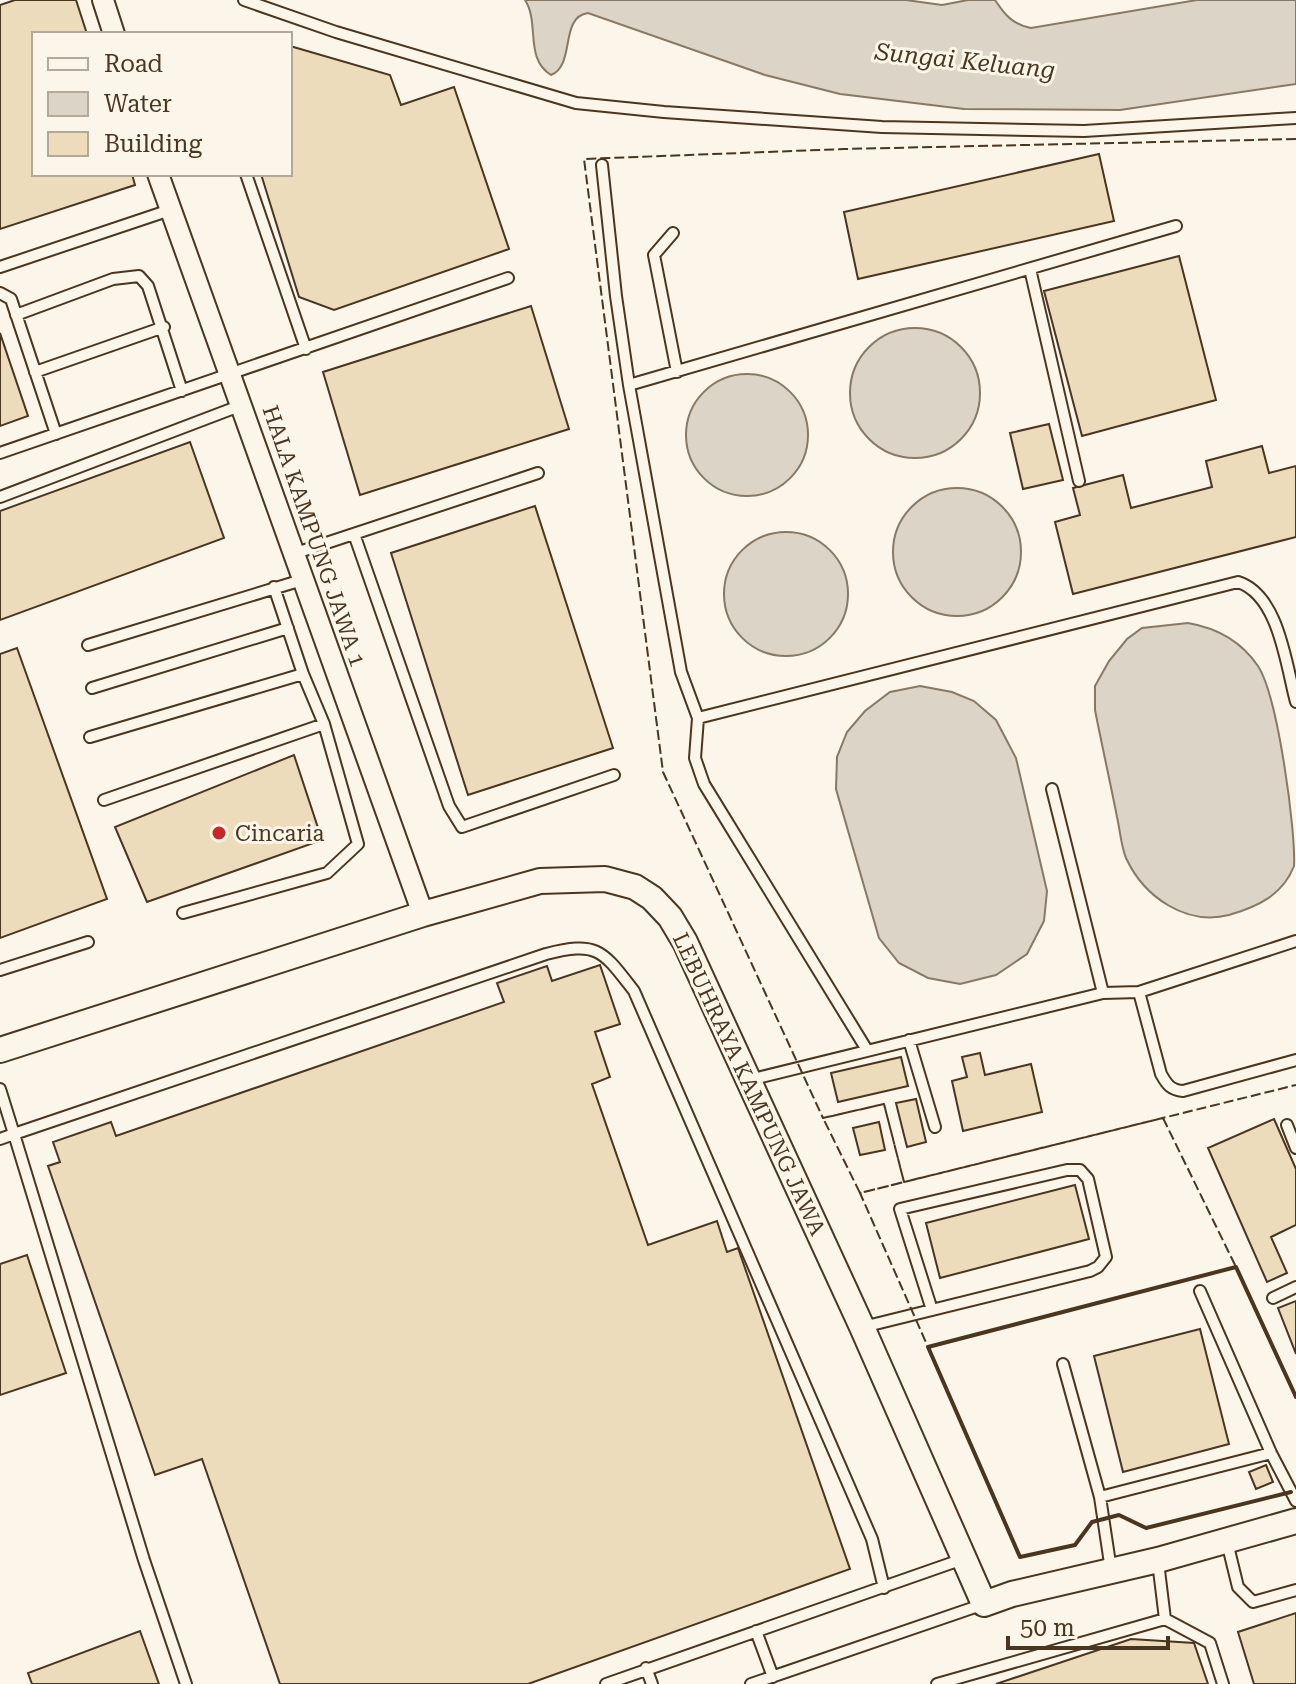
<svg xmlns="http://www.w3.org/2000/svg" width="1296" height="1684" viewBox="0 0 1296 1684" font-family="'Roboto Serif',serif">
	<rect width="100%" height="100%" fill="#fbf6e9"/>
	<path fill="#dcd4c6" stroke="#887966" stroke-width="2" d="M525 0H906L942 5 968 0H995C1005 15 1012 24 1031 28L1197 0H1296V84L1120 110 964 109 840 94 765 75 588 13C559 17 576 65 551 75 524 58 540 23 525 0Z
		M850 393a65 65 0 1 1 130 0a65 65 0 1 1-130 0Z
		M686 435a61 61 0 1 1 122 0a61 61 0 1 1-122 0Z
		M893 552a64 64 0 1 1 128 0a64 64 0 1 1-128 0Z
		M724 594a62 62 0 1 1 124 0a62 62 0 1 1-124 0Z
		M1188 623C1217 628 1241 641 1258 666 1278 697 1296 832 1294 866 1283 895 1257 907 1229 915 1186 926 1144 897 1126 858 1121 846 1120 830 1117 817 1110 781 1102 746 1095 710V686L1109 661 1127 639 1142 628Z
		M920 686 952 692 974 701 996 720 1016 758 1047 891 1044 921 1027 954 996 975 960 984 928 978 899 963 879 938 836 789 837 757 847 732 865 711 890 692Z"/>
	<path fill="#ecdcbc" stroke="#4a3520" stroke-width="2" d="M15 0H76L87 34H34V174H132L135 185 0 229V5Z
		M290 46 390 75 401 105 454 87 509 249 334 310 299 297 261 174H290Z
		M1099 154 1114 221 858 279 844 212Z
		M1179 256 1216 400 1082 436 1044 291Z
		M531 306 569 429 360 495 323 372Z
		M0 333 28 416 0 426Z
		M1049 424 1063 480 1023 489 1010 433Z
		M190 442 224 538 0 620V511Z
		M1262 446 1269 473 1296 466V537L1073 594 1055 522 1080 515 1073 488 1123 475 1131 508 1212 487 1206 461Z
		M535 506 613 748 468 795 391 553Z
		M17 648 107 899 0 938V654Z
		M294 755 322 840 147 902 115 827Z
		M600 965 620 1024 595 1032 610 1077 592 1084 648 1245 717 1221 727 1252 738 1248 850 1569 528 1684H280L202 1459 155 1475 48 1166 60 1162 53 1142 111 1122 116 1136 504 1002 497 983 547 966 552 981Z
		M980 1053 985 1075 1031 1064 1042 1112 963 1131 952 1081 967 1077 962 1057Z
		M901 1057 908 1086 838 1102 831 1073Z
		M916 1099 926 1142 907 1147 896 1103Z
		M1274 1119 1296 1169V1225L1271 1237 1287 1273 1267 1282 1208 1148Z
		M879 1122 885 1150 860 1155 853 1128Z
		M1075 1185 1089 1239 940 1278 926 1223Z
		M27 1255 66 1373 0 1395V1264Z
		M1296 1301V1354L1278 1308Z
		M1200 1329 1229 1444 1123 1472 1094 1356Z
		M1266 1465 1273 1482 1256 1489 1249 1472Z
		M1296 1613V1684H1254L1238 1632Z
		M140 1631 159 1684H32L28 1673Z
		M1131 1639 1194 1643 1208 1684H996Z"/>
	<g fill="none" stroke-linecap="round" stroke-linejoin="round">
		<defs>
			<path id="service" d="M244 0 336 32 576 103 664 112 882 127 1084 131 1296 118
				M602 165 616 296 629 385 681 672 698 718
				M246 174 306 349
				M673 233 654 255 677 372
				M0 267 170 210
				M1030 269 1079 481
				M0 293 11 299 56 434
				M16 315 113 279 139 276 148 286 182 391
				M35 372 164 327
				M629 385 1176 226
				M0 453 508 278
				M0 497 242 405
				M354 534 449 806 462 827 614 775
				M293 554 538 473
				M88 645 302 580
				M92 688 288 628
				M90 737 303 674
				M1052 789 1103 993
				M104 800 324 724
				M183 913 327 873 358 844 324 724 303 674 274 587
				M0 970 88 942
				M1139 992 1161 1074C1167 1085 1171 1090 1183 1091L1296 1060
				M909 1040 935 1127
				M867 1050 704 784 695 758 698 718 1238 582C1279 595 1286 665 1296 702
				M749 1080 1103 993 1139 992 1296 941
				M0 1089 14 1134 0 1139
				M1287 1125 1296 1148
				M1200 1291 1271 1453 1296 1501
				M1273 1298 1296 1287
				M863 1327 1090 1271 1098 1267 1106 1257 1088 1179 1080 1170H1067L900 1209 932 1310
				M1063 1364 1100 1497 1111 1570
				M1100 1497 1271 1453
				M1227 1542 1238 1587 1253 1602 1296 1590
				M1158 1562 1165 1619
				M756 1631 773 1677
				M646 1668 652 1684
				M186 1684 144 1560 14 1134 546 954C598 941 602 950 634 991L872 1539 884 1588
				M606 1684 963 1559
				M751 1684 984 1604
				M937 1684 1165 1619 1210 1643 1223 1684"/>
			<path id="minor" d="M103 0 114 34
				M158 174 423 914"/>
			<path id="tertiary" d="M0 1050 423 914 540 881 605 879 635 887 652 898 670 917 685 942 862 1327 984 1604 1012 1594 1158 1560 1296 1521"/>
		</defs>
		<use href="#service" stroke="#4a3520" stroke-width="14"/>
		<use href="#minor" stroke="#4a3520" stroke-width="24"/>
		<use href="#tertiary" stroke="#4a3520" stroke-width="28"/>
		<use href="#service" stroke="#fbf6e9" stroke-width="10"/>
		<use href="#minor" stroke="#fbf6e9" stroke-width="20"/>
		<use href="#tertiary" stroke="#fbf6e9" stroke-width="24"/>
		<path stroke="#4a3520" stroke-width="2" stroke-dasharray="10 4" stroke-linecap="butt" d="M1296 139 844 149 584 159 663 772 823 1118 884 1104 904 1182 1296 1085
			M884 1104 904 1182 860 1193 823 1118Z
			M1163 1118 1236 1267 928 1347 860 1193Z"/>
		<path stroke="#4a3520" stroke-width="4" d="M1291 1492 1146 1528 1119 1515 1092 1522 1075 1545 1020 1557 928 1347 1236 1267 1296 1397"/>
	</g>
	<circle fill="#c62828" stroke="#fbf6e9" stroke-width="3" cx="219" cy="833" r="8"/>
	<g text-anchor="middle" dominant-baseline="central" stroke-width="6" stroke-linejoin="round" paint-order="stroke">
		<g font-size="22" fill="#4a3520" stroke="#fbf6e9">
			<text transform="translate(314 536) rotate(71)">HALA KAMPUNG JAWA 1</text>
			<text transform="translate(749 1084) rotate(65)">LEBUHRAYA KAMPUNG JAWA</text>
		</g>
		<g font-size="22" fill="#4a3520" stroke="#fbf6e9" text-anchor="start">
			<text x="235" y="833">Cincaria</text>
		</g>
		<g font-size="24" font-style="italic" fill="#4a3520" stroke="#fbf6e9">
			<text transform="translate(965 61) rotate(6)">Sungai Keluang</text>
		</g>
	</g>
	<rect x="32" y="32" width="260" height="144" fill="#fbf6e9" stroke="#b4a999" stroke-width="2"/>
	<rect x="48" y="58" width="40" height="12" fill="#fbf6e9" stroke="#b4a999" stroke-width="2"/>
	<text x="104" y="72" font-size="24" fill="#4a3520">Road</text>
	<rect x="48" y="92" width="40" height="24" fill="#dcd4c6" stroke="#b4a999" stroke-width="2"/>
	<text x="104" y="112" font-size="24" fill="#4a3520">Water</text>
	<rect x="48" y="132" width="40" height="24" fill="#ecdcbc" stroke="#b4a999" stroke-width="2"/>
	<text x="104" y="152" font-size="24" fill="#4a3520">Building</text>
	<path d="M1008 1636v12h160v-12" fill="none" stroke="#4a3520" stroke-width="4"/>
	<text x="1020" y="1636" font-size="24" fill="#4a3520" stroke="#fbf6e9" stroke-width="6" paint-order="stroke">50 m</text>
</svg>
